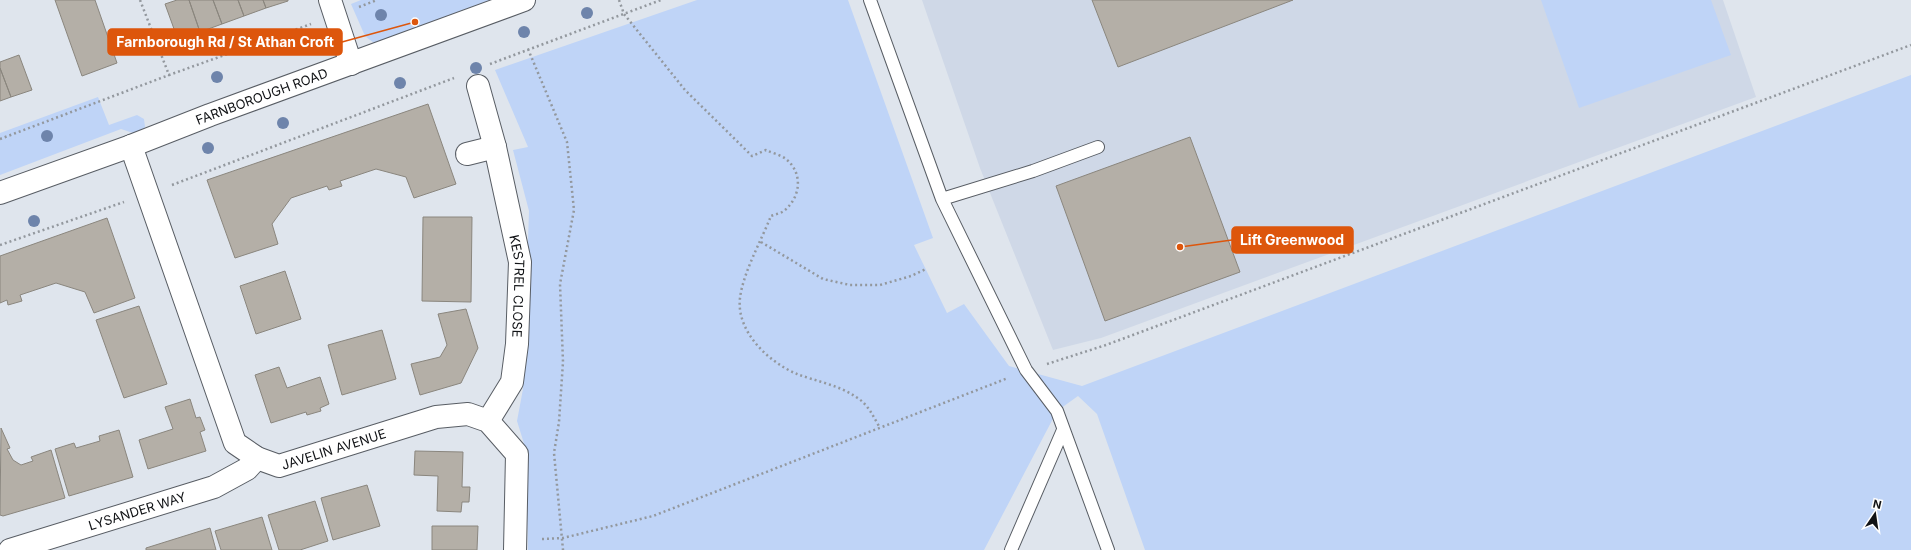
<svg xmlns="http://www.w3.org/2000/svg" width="1911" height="550" viewBox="0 0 1911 550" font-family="Inter,sans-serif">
	<rect width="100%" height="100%" fill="#dfe5ed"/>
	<path fill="#cfd8e7" d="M922 0H1723L1756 97 1101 338 1053 350 980 168Z"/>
	<path fill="#bfd4f7" d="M361 0H490L374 43 365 36 351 4Z
		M697 0H848L933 238 914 245 947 313 964 304 1009 366 1082 386 1911 75V550H1145L1097 414 1078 396 1057 411 984 550H528L526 450 517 421 523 389 529 211 513 150 528 147 495 70Z
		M1541 0H1711L1731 55 1579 108Z
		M98 97 109 125 137 115 144 119 145 127 136 134 121 129 0 175V133Z"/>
	<path fill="#b4afa7" stroke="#8a867e" d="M55 0H95L117 63 82 76Z
		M177 0H189L200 32 178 40 165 4Z
		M189 0H213L222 24 200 32Z
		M213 0H238L244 16 222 24Z
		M238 0H263L266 8 244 16Z
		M263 0H288V1L266 8Z
		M1092 0H1293L1118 67Z
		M19 55 32 90 11 97 0 68V62Z
		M0 68 11 97 0 101Z
		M428 104 456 184 414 198 406 177 376 169 340 181 342 186 329 190 327 186 291 198 272 224 278 244 235 258 207 180Z
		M1190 137 1240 272 1105 321 1056 186Z
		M423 217H472L471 302 422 301Z
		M107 218 135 298 94 313 85 292 56 283 20 295 22 301 8 305 7 300 0 303V256Z
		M285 271 301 319 256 334 240 286Z
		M139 306 167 384 124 398 96 320Z
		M466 309 478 348 461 383 420 395 411 364 440 357 447 345 438 314Z
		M382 330 396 379 342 395 328 345Z
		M279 367 287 388 320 377 329 404 320 408 321 411 307 415 306 412 271 423 255 375Z
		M190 399 196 418 200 417 205 430 200 432 206 451 148 469 139 440 173 429 165 407Z
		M1 428 10 448 7 449 13 460 21 465 33 461 31 457 51 450 65 498 3 516 0 515Z
		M119 430 133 477 69 496 55 449 74 443 76 448 100 441 99 436Z
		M415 451 463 452 462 487H470L469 502H462L461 512 437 511 438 476 414 475Z
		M367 485 380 526 333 540 321 498Z
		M315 501 328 541 300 550H279L268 515Z
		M262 517 272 550H221L215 531Z
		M432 526H478L477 550H432Z
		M210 528 216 550H146V548Z"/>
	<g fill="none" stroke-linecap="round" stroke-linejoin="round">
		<defs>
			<path id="lane" d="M870 0 942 199 1026 370 1057 411 1108 550
				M942 199 1033 171 1098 147
				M1011 550 1063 430"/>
			<g id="street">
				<path d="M330 0 351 64"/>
				<path id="s1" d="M478 86 495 147 520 262 517 344 512 382 488 421"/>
				<path id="s2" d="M131 146 235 443 257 458 279 466 436 417 468 414 488 421 517 454 515 550"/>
				<path d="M467 154 495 147"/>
				<path id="s3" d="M10 550 214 487 247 469 257 458"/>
			</g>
			<g id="secondary">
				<path id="s4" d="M0 193 131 146 210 115 524 0"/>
			</g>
		</defs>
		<use href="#lane" stroke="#585d64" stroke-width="14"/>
		<use href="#street" stroke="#585d64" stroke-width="24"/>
		<use href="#secondary" stroke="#585d64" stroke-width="24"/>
		<path stroke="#93989e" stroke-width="2.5" stroke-dasharray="2 3" stroke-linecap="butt" d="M140 0 169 75 311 24
			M619 0 624 14 685 90 752 156 766 150C772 153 781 155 786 159 803 173 801 196 785 210 782 213 776 214 771 216 761 241 743 273 740 298 736 331 768 362 797 374 815 381 839 385 856 397 868 404 873 416 880 428
			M359 7 377 0
			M528 49 567 142 574 210 560 284 563 362 559 422 554 453 563 550
			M490 64 661 0
			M0 139 169 75
			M172 185 454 78
			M761 242 823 279 850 285H880L911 276 926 269
			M0 245 124 202
			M1047 364 1106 345 1911 45
			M542 539 563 538 653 516 1008 378"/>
		<use href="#lane" stroke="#fff" stroke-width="12"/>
		<use href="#street" stroke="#fff" stroke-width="22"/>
		<use href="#secondary" stroke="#fff" stroke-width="22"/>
	</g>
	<g fill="#6e84ab">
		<circle cx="587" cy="13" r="6"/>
		<circle cx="381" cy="15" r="6"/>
		<circle cx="524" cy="32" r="6"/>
		<circle cx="476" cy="68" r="6"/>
		<circle cx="217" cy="77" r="6"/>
		<circle cx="400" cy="83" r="6"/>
		<circle cx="283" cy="123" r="6"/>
		<circle cx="47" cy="136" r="6"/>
		<circle cx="208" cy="148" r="6"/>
		<circle cx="34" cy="221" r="6"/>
	</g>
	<g text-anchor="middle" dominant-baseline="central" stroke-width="3" stroke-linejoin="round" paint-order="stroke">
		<g font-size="13" fill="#111316" stroke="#fff">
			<text stroke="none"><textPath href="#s4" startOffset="279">FARNBOROUGH ROAD</textPath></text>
			<text stroke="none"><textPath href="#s1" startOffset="205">KESTREL CLOSE</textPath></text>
			<text stroke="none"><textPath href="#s2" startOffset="422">JAVELIN AVENUE</textPath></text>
			<text stroke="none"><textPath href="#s3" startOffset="133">LYSANDER WAY</textPath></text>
		</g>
	</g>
	<path fill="none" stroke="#dd560c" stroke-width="1.5" d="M415 22L342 42M1180 247L1232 240"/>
	<g fill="#dd560c" stroke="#fff" stroke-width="1.5">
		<circle cx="415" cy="22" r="4"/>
		<circle cx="1180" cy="247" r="4"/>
	</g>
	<g fill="#dd560c" stroke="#dd560c" stroke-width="1.5">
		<rect x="108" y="29" width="234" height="26" rx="4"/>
		<rect x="1232" y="227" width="121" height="26" rx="4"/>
	</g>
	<g font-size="14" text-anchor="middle" font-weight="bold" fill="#fff">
		<text x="225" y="47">Farnborough Rd / St Athan Croft</text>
		<text x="1292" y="245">Lift Greenwood</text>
	</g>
	<g transform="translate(1875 514) rotate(13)" stroke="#ffffff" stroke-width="3" paint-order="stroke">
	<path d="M0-3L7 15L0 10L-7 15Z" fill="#111316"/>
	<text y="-6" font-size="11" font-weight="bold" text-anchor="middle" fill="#111316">N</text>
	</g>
</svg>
